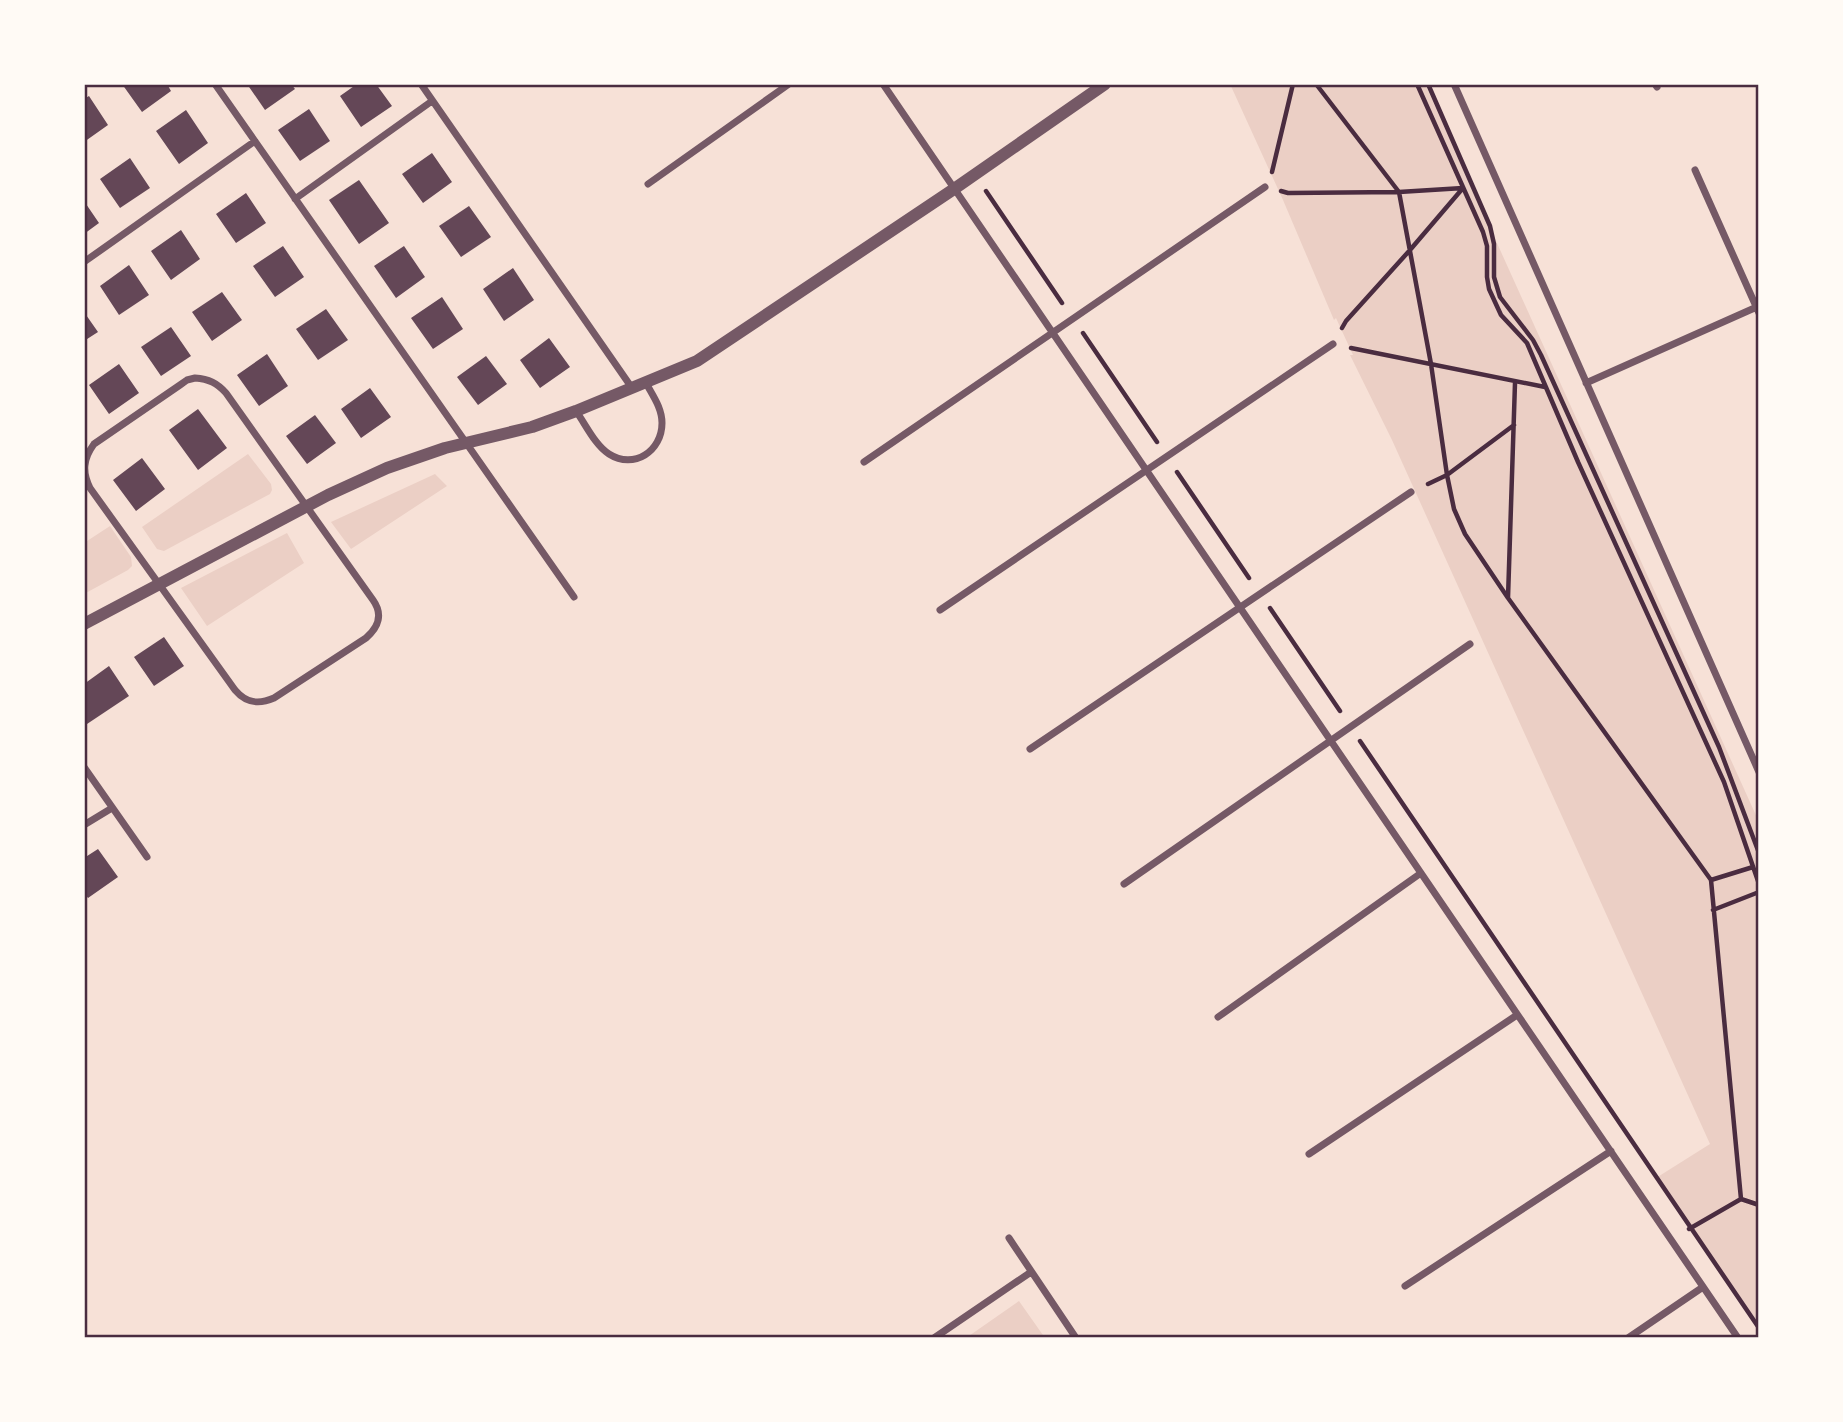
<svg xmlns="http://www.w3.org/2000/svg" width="1843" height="1422" viewBox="0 0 1843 1422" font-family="'Public Sans',sans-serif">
	<rect width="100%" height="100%" fill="#f7e1d7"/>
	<path fill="#ebcfc5" d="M1230 84H1425L1759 822V1327L1656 1178 1710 1144 1392 440 1350 355H1353L1336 318 1334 320 1283 200Z
		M248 454 271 484 272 490 270 494 164 551 157 549 142 527Z
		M435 474 447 486 351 549 331 522Z
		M110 526 131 557 132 566 128 570 84 594V543Z
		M287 533 304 563 207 626 181 588Z
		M1019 1301 1045 1338H966Z"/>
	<path fill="#644757" d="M122 84H167L171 91 142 112Z
		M247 84H291L295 89 265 110Z
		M357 84H376L392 106 361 127 340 96Z
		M89 96 108 125 84 142V99Z
		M309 109 330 141 300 161 278 130Z
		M186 110 208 143 179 164 156 131Z
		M432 153 452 182 423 203 402 174Z
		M130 158 150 188 120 208 100 179Z
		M359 180 389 223 359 244 329 200Z
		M246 193 266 223 236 243 216 214Z
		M84 201 99 223 84 234Z
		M469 206 491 237 461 257 439 226Z
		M181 230 200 259 171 280 151 251Z
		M283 246 304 277 275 297 253 266Z
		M404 246 425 277 396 298 374 266Z
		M129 265 149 295 119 315 100 286Z
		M513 268 534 300 504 321 483 289Z
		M222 292 242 320 212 341 192 312Z
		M442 297 463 329 433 349 411 318Z
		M326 309 348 340 318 360 296 329Z
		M84 312 98 332 84 341Z
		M171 327 191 356 161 376 141 347Z
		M549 338 570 367 540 388 520 360Z
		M267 354 288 386 259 406 237 375Z
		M486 356 507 384 478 405 457 377Z
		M119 364 139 393 109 414 89 385Z
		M370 388 391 417 361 438 341 409Z
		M198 409 227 448 198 470 169 430Z
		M315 415 336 443 307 464 286 436Z
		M142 458 165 489 136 511 113 480Z
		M164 637 184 666 154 686 134 657Z
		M109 666 129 696 87 724 84 719V684Z
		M98 849 118 877 88 898 84 893V858Z"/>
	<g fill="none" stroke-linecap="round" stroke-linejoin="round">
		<path stroke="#4a2c40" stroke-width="4.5" d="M1316 84 1399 192 1431 364 1447 475 1454 509 1465 534 1508 598 1711 880 1741 1199
			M1417 84 1483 232 1487 246V277L1489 289 1501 315 1527 343 1578 462 1724 782 1759 884
			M1428 84 1490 226 1494 244V277L1500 297 1533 340 1541 355 1719 747 1759 853
			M1272 172 1293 84
			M986 191 1062 303
			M1281 191 1288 193 1399 192 1463 188
			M1342 328 1346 321 1410 250 1463 188
			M1083 333 1157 442
			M1351 348 1545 387
			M1177 472 1249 578
			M1428 484 1447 475 1514 425
			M1508 598 1515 383
			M1270 608 1340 711
			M1360 741 1759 1328
			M1711 880 1753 867
			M1713 910 1759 892
			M1689 1229 1741 1199 1759 1205"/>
		<path stroke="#755966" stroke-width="7" d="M215 84 574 597
			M421 84 632 388
			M883 84 1738 1338
			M1454 84 1759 772
			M1655 84 1657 87
			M1695 170 1759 313
			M648 184 789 84
			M295 199 432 101
			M84 262 255 141
			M195 378C209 379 217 383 226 393L373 600C383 614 379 627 366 638L274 698C258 705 246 703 235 690L90 488C82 472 83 459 94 444L180 385 187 380Z
			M1586 383 1759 306
			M576 411C586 425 595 445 609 454 634 470 662 451 662 423 662 408 653 396 646 383
			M864 462 1265 187
			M940 610 1333 344
			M1030 749 1411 492
			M84 767 147 857
			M84 825 112 808
			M1124 884 1470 644
			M1218 1017 1421 873
			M1309 1154 1517 1015
			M1009 1238 1076 1338
			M1405 1286 1611 1151
			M934 1338 1031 1272
			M1628 1338 1703 1287"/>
		<path stroke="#755966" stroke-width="12" d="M84 624 328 495 387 468 445 448 532 427 576 411 697 361 954 189 1105 84"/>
	</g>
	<rect width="1843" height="1422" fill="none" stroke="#fffaf5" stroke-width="172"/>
	<rect x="86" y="86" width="1671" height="1250" fill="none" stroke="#4a2c40" stroke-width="2.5"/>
</svg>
